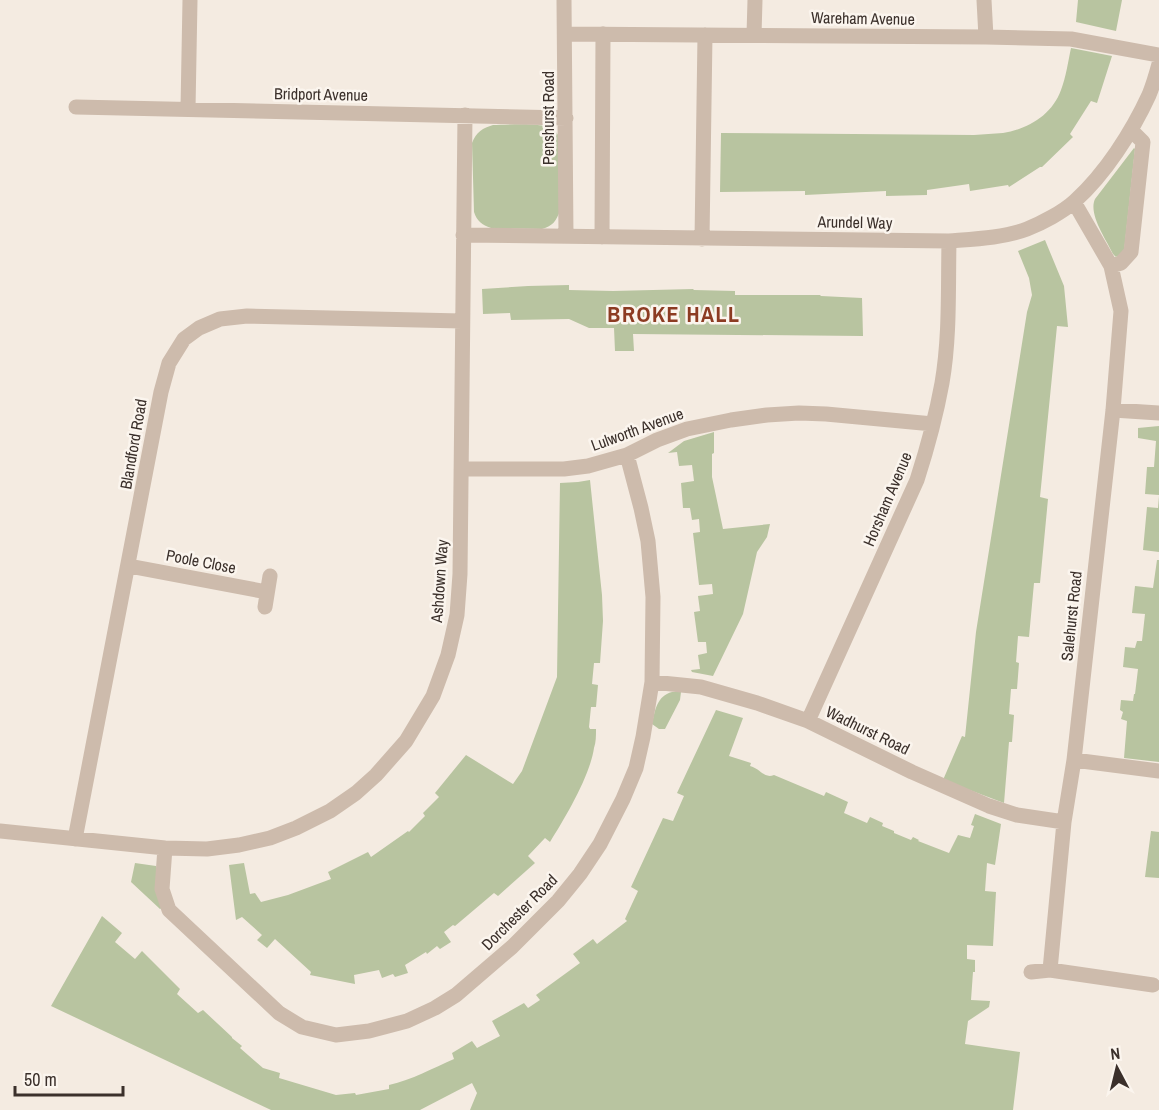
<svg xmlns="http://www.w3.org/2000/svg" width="1159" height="1110" viewBox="0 0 1159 1110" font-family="'Archivo Narrow',sans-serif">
	<rect width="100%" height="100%" fill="#f4ebe1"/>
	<path fill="#b8c4a0" d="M1078 0H1122L1116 31 1076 22Z
		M1071 48 1112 56 1097 103 1091 101 1070 134 1073 137 1042 167H1040L1009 187 1008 185 970 191 969 184 927 190V195L886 196V191L805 195V191L720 192 721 133 974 135C984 134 993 134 1003 133 1028 129 1052 115 1061 90 1066 77 1068 62 1071 48Z
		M493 125C506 125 543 122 552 129 557 132 559 136 561 141L560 211C556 221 553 226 542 229L491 228C482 225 477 221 474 212L472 143C476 132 483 128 493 125Z
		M1134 148 1135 149 1124 252 1116 257 1113 254C1106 239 1088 214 1095 199Z
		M1045 240 1064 286 1068 327 1057 326 1040 497 1048 499 1040 583H1034L1029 637 1018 636 1016 662 1019 663 1017 689H1011L1009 714 1014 715 1012 742H1009L1004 803 943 780 962 736 965 737 976 632 1027 312 1032 295 1029 278 1018 251Z
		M569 285V290L613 291 693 289 694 290 735 291V295H820L821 296 862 298 863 336 633 334 634 351H615L614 328H589L569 319 511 320 510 313 483 314 482 289 528 286Z
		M1159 426V495L1145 494 1147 467H1154L1156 441 1138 438V428Z
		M714 432V453L712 454V477L723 529 770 524 767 537 757 552 743 614 713 676 692 672 691 670 700 669 698 655 707 653 706 642H698L694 612 700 611 698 596 713 594 712 584 699 585 693 533 700 532 699 519 692 520 690 508H683L681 483 694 481 692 465 679 466 677 452 668 453 684 441Z
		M590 480 602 595 603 621 600 663H594L592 684 598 685 596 707H591L589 727 590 729H596C596 736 596 742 594 748 590 776 565 818 550 842L545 838 528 856 535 863 498 896 494 893 455 926 453 925 444 932 451 942 440 949 437 946 427 954 426 952 405 965 408 973 395 977 393 974 382 978 379 970 354 975 355 984 310 975 311 972 275 939 267 948 257 940 262 935 242 917 236 920 229 865 244 863 250 894 255 893 261 902 288 895 331 879 328 872 368 852 371 857 408 831 409 832 425 816 423 813 439 797 435 793 466 755 513 784 522 771 557 677 560 483 578 482Z
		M1159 496V552L1143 550 1147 507 1158 508Z
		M1157 560H1159V762L1124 758 1127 721 1121 719 1123 712 1120 710 1121 700 1133 701 1134 694H1135L1138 669 1123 667 1125 647 1135 648 1137 641H1142L1145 614 1132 613 1135 586 1153 588Z
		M672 692H681L680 700 665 729H659L652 724C655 710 657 696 672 692Z
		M716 710 743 718 729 756 751 763 750 766C761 769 764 779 774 775L824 796 826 792 848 802 844 813 867 823 870 817 883 823 882 826 894 831V833L911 840 913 837 919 840 918 841 949 853 958 835 970 838 974 826 971 825 975 814 1001 824 995 865 987 863 985 891 996 892 993 946 967 945V959L975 960V972H973L971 1000 990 1001 989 1007 968 1021 965 1044 1020 1052 1013 1110H470L477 1093 472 1083 420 1110H271L51 1006 102 916 122 933 115 942 135 959 142 951 180 989 177 994 198 1013 203 1010 232 1037V1038L242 1046 240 1048 263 1068 280 1073 279 1078 336 1095 355 1093 356 1095 389 1089V1085C412 1080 433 1068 454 1059L452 1053 472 1041 477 1048 500 1036 492 1021 524 1003 528 1008 540 1000 536 995 580 963 573 954 593 939 597 944 627 921 625 919 638 891 631 887 663 818 673 821 684 796 677 793Z
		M1151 831 1159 832V878L1145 877Z
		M135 863 156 866 162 908 160 909 131 882Z"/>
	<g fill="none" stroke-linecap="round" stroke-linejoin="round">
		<path stroke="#cdbbac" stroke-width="15" d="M564 0 566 236
			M984 0 986 37
			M565 34 986 37 1071 39 1159 55
			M754 35 755 0
			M76 107 566 118
			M188 109 190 0
			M1074 202 1111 266
			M463 235 949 241C975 239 1003 238 1027 229 1042 223 1063 212 1075 201 1105 174 1132 132 1149 95 1153 85 1156 75 1159 64
			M602 237 603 34
			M702 239 705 35
			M1113 410 1159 413
			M461 469H564L588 466 627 455 657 440 687 429 731 420 767 415 799 413 826 414 933 424
			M129 566 267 592
			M265 607 270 576
			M652 682 701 687 757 703 808 721 912 772 989 806 1017 815 1064 822
			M808 721 917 480C927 449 936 416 942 383 950 337 948 288 949 241
			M1074 760 1159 771
			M0 831 165 848 207 849 239 845 270 838 296 828 330 811 356 793 376 775 406 741 433 696 448 655 457 615 460 574 465 115
			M75 839 161 392 169 363 184 339 199 328 220 319 247 316 462 321
			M165 848 162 889 169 910 279 1013 302 1027 336 1035 369 1031 407 1021 435 1008 456 995 512 947 558 901 580 874 600 844 623 799 636 768 643 737 652 682 653 597 648 541 641 508 627 455
			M1050 970 1064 822 1074 760 1113 410 1121 311 1111 266 1121 263 1131 252 1143 142 1131 130
			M1031 972 1050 970 1153 985"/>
	</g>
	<g text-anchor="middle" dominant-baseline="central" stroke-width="5" stroke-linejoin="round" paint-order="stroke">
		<g font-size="16" fill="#3b302b" stroke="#fbf5ee">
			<text transform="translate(863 18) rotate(1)">Wareham Avenue</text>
			<text transform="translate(321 94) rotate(1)">Bridport Avenue</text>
			<text transform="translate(548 118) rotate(-90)">Penshurst Road</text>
			<text transform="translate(855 222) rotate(1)">Arundel Way</text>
			<text transform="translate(637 429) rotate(-20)">Lulworth Avenue</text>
			<text transform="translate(133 444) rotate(-80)">Blandford Road</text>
			<text transform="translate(887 499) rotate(-67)">Horsham Avenue</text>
			<text transform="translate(201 561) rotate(11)">Poole Close</text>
			<text transform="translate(439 581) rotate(-86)">Ashdown Way</text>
			<text transform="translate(1071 616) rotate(-84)">Salehurst Road</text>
			<text transform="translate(868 730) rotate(26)">Wadhurst Road</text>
			<text transform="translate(519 912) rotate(-45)">Dorchester Road</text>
		</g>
		<g font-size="22" font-weight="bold" letter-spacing="1.5" fill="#8c3b22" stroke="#fbf5ee">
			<text x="674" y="314">BROKE HALL</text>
		</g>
	</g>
	<g transform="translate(1117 1068) rotate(353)" stroke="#fbf5ee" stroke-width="4.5" paint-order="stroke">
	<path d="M0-4.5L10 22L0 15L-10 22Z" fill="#3b302b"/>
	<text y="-9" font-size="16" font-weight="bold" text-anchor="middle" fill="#3b302b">N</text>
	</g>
	<path d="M15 1086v9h108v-9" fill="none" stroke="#3b302b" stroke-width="3"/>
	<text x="24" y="1086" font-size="18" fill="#3b302b" stroke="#fbf5ee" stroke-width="4.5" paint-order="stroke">50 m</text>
</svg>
